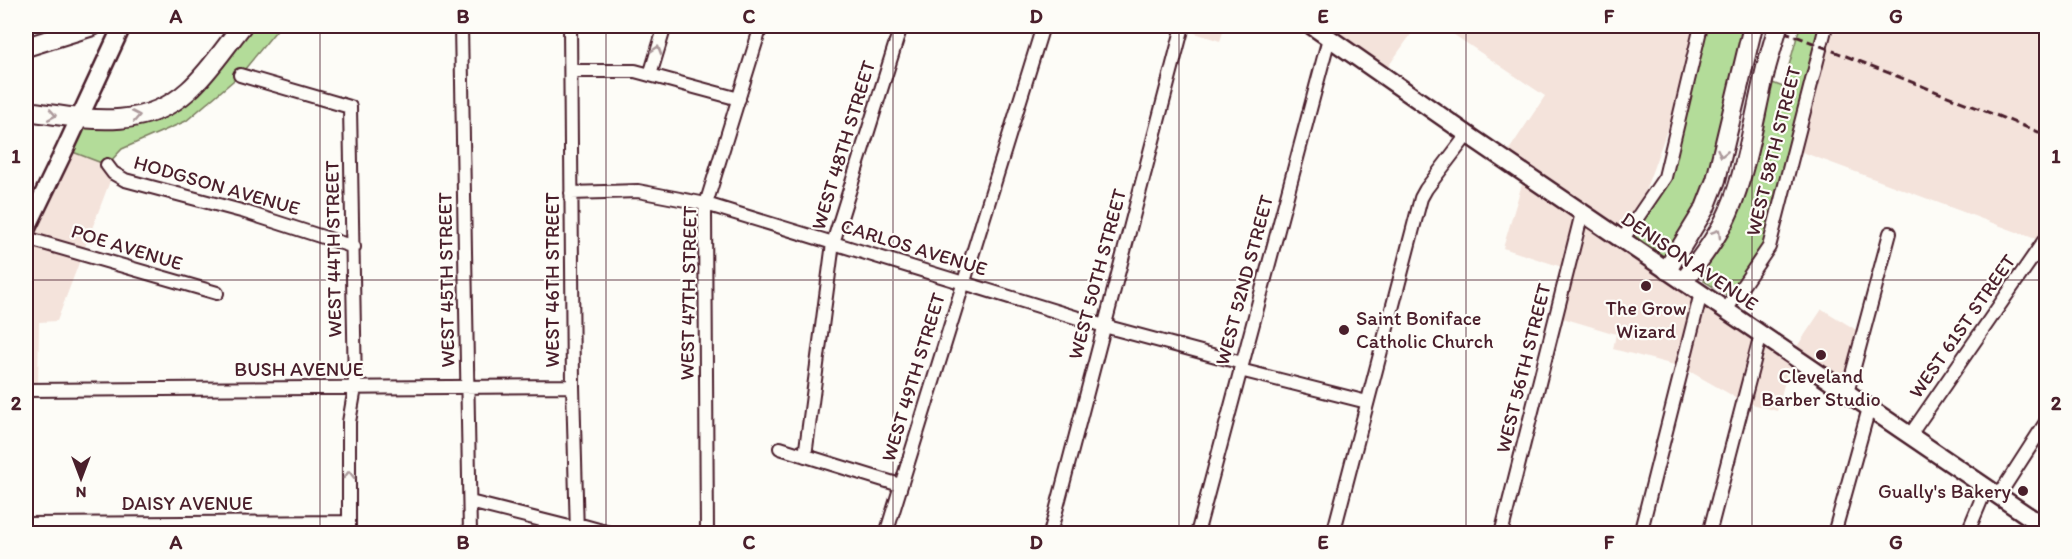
<svg xmlns="http://www.w3.org/2000/svg" width="2072" height="559" viewBox="0 0 2072 559" font-family="Itim,sans-serif">
	<rect width="100%" height="100%" fill="#fdfcf7"/>
	<filter id="ink" filterUnits="userSpaceOnUse"><feTurbulence type="fractalNoise" baseFrequency=".0167" numOctaves="2"/><feDisplacementMap in="SourceGraphic" scale="12" xChannelSelector="R" yChannelSelector="G"/><feConvolveMatrix kernelMatrix="1 2 1 2 8 2 1 2 1" color-interpolation-filters="sRGB"/></filter>
	<g filter="url(#ink)">
		<path fill="#f4e3db" d="M1183 26H1225L1220 41 1182 29Z
			M1312 26H1417L1382 75Z
			M1441 26H1701L1691 64 1644 194 1622 240 1792 354 1822 309 1863 334 1847 393 1792 355 1777 411 1742 401 1682 367 1613 349 1616 334 1556 316 1568 269 1503 248 1525 174 1503 159 1545 96Z
			M1826 26H1848L1887 32 1889 26H2046V238L2044 242 1794 149Z
			M65 149 107 165 113 173 57 321 39 322 38 390H26V230Z"/>
		<path fill="#b3dc99" stroke="#7e7e62" stroke-width="1.5" d="M242 26H280L240 75 186 121 122 149 107 165 65 149 78 119 168 105Z
			M1701 26H1753L1721 160 1667 270 1622 240 1665 177Z
			M1800 26H1823L1766 249 1731 298 1704 281V267L1770 82 1783 87Z"/>
		<g fill="none" stroke-linecap="round" stroke-linejoin="round">
			<defs>
				<path id="minor" d="M461 26 470 534
					M570 26 573 386 577 534
					M571 71H635L739 99
					M240 75 350 107 355 388 349 422V534
					M650 75 665 26
					M107 165 113 173 125 180 245 212 354 247
					M571 193 638 191 706 204 1104 326 1242 363
					M26 238 217 293
					M1622 240 1665 177 1701 26
					M1726 310 1769 247 1826 26
					M1240 370 1367 402
					M26 390 573 386
					M1847 393 1890 233
					M1910 435 2046 238
					M780 448 900 485
					M805 456 833 243 901 26
					M1999 495 2046 422
					M470 502 577 529
					M26 524 349 522
					M577 524 613 534
					M707 534 705 213 706 204 761 26
					M886 534 1043 26
					M1050 534 1183 26
					M1197 534 1329 38
					M1333 534 1421 198 1426 189 1467 135
					M1501 534 1582 213
					M1640 534 1701 293
					M1709 534 1761 334
					M1834 534 1869 408
					M1967 534 1987 486"/>
				<path id="major" d="M1312 26 1474 139 2046 528
					M26 230 65 149 122 26"/>
				<path id="highway" d="M26 47 93 26
					M26 111C82 118 142 133 189 90 209 72 225 47 242 26
					M1667 270 1705 208 1716 180 1753 26
					M1684 281C1700 259 1718 237 1729 211 1747 169 1755 113 1766 68"/>
			</defs>
			<use href="#minor" stroke="#4a1f2b" stroke-width="16"/>
			<use href="#major" stroke="#4a1f2b" stroke-width="21"/>
			<use href="#highway" stroke="#4a1f2b" stroke-width="22"/>
			<use href="#minor" stroke="#fdfcf7" stroke-width="12"/>
			<use href="#major" stroke="#fdfcf7" stroke-width="16"/>
			<use href="#highway" stroke="#fdfcf7" stroke-width="18"/>
			<path stroke="#4a1f2b" stroke-width="3" stroke-dasharray="9 4.5" stroke-linecap="butt" d="M1770 26 2046 135"/>
			<defs>
				<path id="highway-bridge" d="M1766 68 1778 26"/>
			</defs>
			<use href="#highway-bridge" stroke="#4a1f2b" stroke-width="22" stroke-linecap="butt"/>
			<use href="#highway-bridge" stroke="#fdfcf7" stroke-width="18"/>
		</g>
		<defs><path id="oneway-chevron" d="M-2-3.5L2.5 0L-2 3.5" fill="none" stroke-width="1.6" stroke-linecap="round" stroke-linejoin="round" transform="scale(1.5)"/></defs>
		<g stroke="#ac999b">
			<use href="#oneway-chevron" transform="translate(657 50) rotate(-73)"/>
			<use href="#oneway-chevron" transform="translate(52 115) rotate(10)"/>
			<use href="#oneway-chevron" transform="translate(136 116) rotate(-11)"/>
			<use href="#oneway-chevron" transform="translate(1722 153) rotate(103)"/>
			<use href="#oneway-chevron" transform="translate(1717 233) rotate(-59)"/>
			<use href="#oneway-chevron" transform="translate(349 475) rotate(-90)"/>
		</g>
	</g>
	<path fill="none" stroke="#4a1f2b" stroke-width="1.5" stroke-opacity="0.55" d="M320 26V534M606 26V534M893 26V534M1179 26V534M1466 26V534M1752 26V534M26 280H2046"/>
	<g fill="#4a1f2b" stroke="#fdfcf7" stroke-width="2">
		<circle cx="1646" cy="286" r="6"/>
		<circle cx="1344" cy="330" r="6"/>
		<circle cx="1821" cy="355" r="6"/>
		<circle cx="2023" cy="491" r="6"/>
	</g>
	<g text-anchor="middle" dominant-baseline="central" stroke-width="4.5" stroke-linejoin="round" paint-order="stroke">
		<g font-size="20" fill="#4a1f2b" stroke="#fdfcf7">
			<text transform="translate(843 145) rotate(-73)">WEST 48TH STREET</text>
			<text transform="translate(1773 151) rotate(-76)">WEST 58TH STREET</text>
			<text transform="translate(217 185) rotate(16)">HODGSON AVENUE</text>
			<text transform="translate(127 247) rotate(17)">POE AVENUE</text>
			<text transform="translate(914 247) rotate(17)">CARLOS AVENUE</text>
			<text transform="translate(333 249) rotate(-91)">WEST 44TH STREET</text>
			<text transform="translate(1690 261) rotate(34)">DENISON AVENUE</text>
			<text transform="translate(1097 274) rotate(-75)">WEST 50TH STREET</text>
			<text transform="translate(446 280) rotate(-91)">WEST 45TH STREET</text>
			<text transform="translate(552 280) rotate(-90)">WEST 46TH STREET</text>
			<text transform="translate(1244 280) rotate(-75)">WEST 52ND STREET</text>
			<text transform="translate(688 293) rotate(-89)">WEST 47TH STREET</text>
			<text transform="translate(1962 326) rotate(-55)">WEST 61ST STREET</text>
			<text transform="translate(1523 368) rotate(-76)">WEST 56TH STREET</text>
			<text x="299" y="369">BUSH AVENUE</text>
			<text transform="translate(913 377) rotate(-73)">WEST 49TH STREET</text>
			<text x="187" y="503">DAISY AVENUE</text>
		</g>
		<g font-size="20" fill="#4a1f2b" stroke="#fdfcf7">
			<text x="1646" y="308">The Grow<tspan x="1646" dy="23">Wizard</tspan></text>
			<text x="1356" y="318" text-anchor="start">Saint Boniface<tspan x="1356" dy="23">Catholic Church</tspan></text>
			<text x="1821" y="376">Cleveland<tspan x="1821" dy="23">Barber Studio</tspan></text>
			<text x="2011" y="491" text-anchor="end">Gually's Bakery</text>
		</g>
	</g>
	<rect width="2072" height="559" fill="none" stroke="#fdfcf7" stroke-width="66"/>
	<g transform="translate(81 478) rotate(180)" stroke="#fdfcf7" stroke-width="4.5" paint-order="stroke">
	<path d="M0-4.5L10 22L0 15L-10 22Z" fill="#4a1f2b"/>
	<text y="-9" font-size="16" font-weight="bold" text-anchor="middle" fill="#4a1f2b">N</text>
	</g>
	<rect x="33" y="33" width="2006" height="493" fill="none" stroke="#4a1f2b" stroke-width="2"/>
	<g font-size="20" text-anchor="middle" font-weight="bold" fill="#4a1f2b">
		<text x="176" y="23">A</text>
		<text x="463" y="23">B</text>
		<text x="749" y="23">C</text>
		<text x="1036" y="23">D</text>
		<text x="1323" y="23">E</text>
		<text x="1609" y="23">F</text>
		<text x="1896" y="23">G</text>
		<text x="16" y="163">1</text>
		<text x="2056" y="163">1</text>
		<text x="16" y="410">2</text>
		<text x="2056" y="410">2</text>
		<text x="176" y="549">A</text>
		<text x="463" y="549">B</text>
		<text x="749" y="549">C</text>
		<text x="1036" y="549">D</text>
		<text x="1323" y="549">E</text>
		<text x="1609" y="549">F</text>
		<text x="1896" y="549">G</text>
	</g>
</svg>
